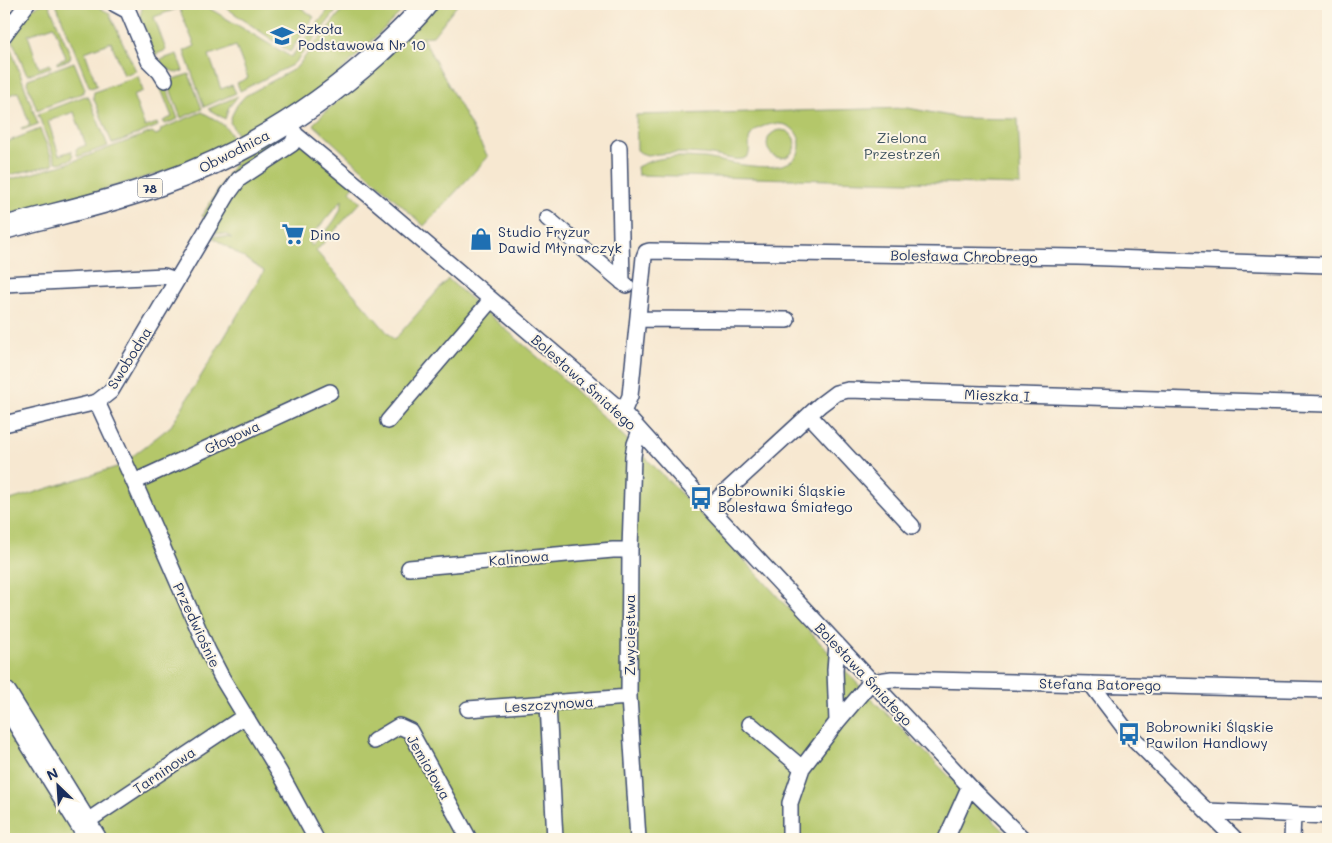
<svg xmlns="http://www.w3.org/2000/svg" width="1332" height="843" viewBox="0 0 1332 843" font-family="Mali,sans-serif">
	<rect width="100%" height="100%" fill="#fcf5e5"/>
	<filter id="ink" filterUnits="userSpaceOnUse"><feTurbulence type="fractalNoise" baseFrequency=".02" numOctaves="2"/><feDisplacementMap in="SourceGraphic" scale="10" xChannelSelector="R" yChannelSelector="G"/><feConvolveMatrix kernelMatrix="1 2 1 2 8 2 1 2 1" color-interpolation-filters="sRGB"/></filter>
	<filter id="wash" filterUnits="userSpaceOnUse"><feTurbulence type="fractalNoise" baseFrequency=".0096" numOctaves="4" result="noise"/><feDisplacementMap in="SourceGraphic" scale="20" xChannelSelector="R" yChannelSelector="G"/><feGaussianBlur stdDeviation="1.12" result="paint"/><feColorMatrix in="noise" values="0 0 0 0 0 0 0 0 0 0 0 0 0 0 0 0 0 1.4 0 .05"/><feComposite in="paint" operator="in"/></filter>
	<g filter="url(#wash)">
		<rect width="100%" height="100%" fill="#f7e8d1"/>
		<path fill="#b4c76b" stroke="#687b64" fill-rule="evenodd" d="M43 4H49L71 56 69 60 57 64V62L66 58 54 26 28 35 39 68 50 64 51 67 28 75 25 71 10 34C18 21 28 8 43 4Z
			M57 4H93L109 13 136 71 124 75 111 42 85 52 97 86 91 88 89 86 57 7Z
			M143 4H202L291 57 333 4H342L297 60 292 65 240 91 237 83 248 78 236 46 209 55 221 89 232 85 236 93 204 107 184 51 195 46 179 8 154 17 166 50 155 55 140 17Z
			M228 4H296L314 17 290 52 225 7Z
			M347 4H409L319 93 283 116 359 180 350 191 361 202 316 251 394 340 448 279 563 379 637 449 715 528 866 693 1012 839H4V502L120 466 171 426 264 271 209 235 232 238 227 235 211 232 216 226 202 216 251 137 241 142 230 122 232 115 237 105 245 96 296 68ZM342 200C343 215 322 236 312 246L308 240Z
			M435 4H458L433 36 422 37 488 157 424 226 313 124 398 44Z
			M8 45 10 46 38 124 22 130 21 128 30 125 18 92 4 97V53Z
			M177 54 183 71 177 73 164 67 160 60Z
			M74 62 85 89 83 93 37 110 27 83 28 79Z
			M189 74 202 109 181 118 167 81Z
			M138 76 143 91 133 95 145 127 157 123 158 126 115 143H112L93 97 94 92Z
			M165 83 178 119 165 124 163 121 172 117 159 84Z
			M85 96 89 98 108 146 80 156 77 155 76 149 86 145 74 112 48 121 59 155 71 151 73 156 72 159 60 163 56 162 38 114Z
			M238 96 229 107 225 119 208 109Z
			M908 108 960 118 1018 119 1021 185 638 175 637 167C652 159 666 157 682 157 689 157 697 158 705 158 725 161 799 182 800 145 800 137 795 129 788 126 777 121 756 125 750 137 747 143 753 154 745 158 738 162 720 156 711 155 689 152 669 153 647 155L641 153 637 150 636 115Z
			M202 112C214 119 236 128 231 145L160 173 47 206 4 215V181L63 165 152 132 156 135 160 133 161 129Z
			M40 129 54 163 52 165 5 176 4 172V143Z
			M767 144a14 14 0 1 1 28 0a14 14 0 1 1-28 0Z"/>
	</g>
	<g filter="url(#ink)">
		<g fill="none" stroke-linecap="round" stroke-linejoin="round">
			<defs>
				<path id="street" d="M115 4 128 11 149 61 160 72 165 80
					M4 35 27 4
					M288 123 296 135 370 196 623 412 709 507 971 788 1023 839
					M619 147 622 282
					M547 218 626 285
					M4 284 164 276 176 280
					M638 319 787 320
					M97 402 134 482 208 651 222 678 280 773 316 839
					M623 412 630 396 644 257 646 252 649 251 1079 257 1328 265
					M809 415 912 526
					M388 421 491 300
					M4 424 97 402 111 391 228 194 239 179 292 144 296 135
					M134 482 330 392
					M709 507 820 405 836 393 848 390 1328 404
					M409 568 613 550H630
					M871 682 892 679 1328 690
					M1091 684 1129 734 1235 839
					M548 704 555 839
					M468 709 629 697
					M837 722 835 670 837 644
					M750 724 802 768
					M374 741 399 726 410 731 469 839
					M1207 811 1328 816
					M83 824 245 716
					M638 839 629 697 630 550 633 456 635 444 640 431
					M790 839V803L802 768 837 722 871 682
					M946 839 967 792 971 788
					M1292 839 1293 815"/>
				<path id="primary" d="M4 228C55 214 108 203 158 185 241 156 313 112 378 53 395 37 412 22 426 4"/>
				<path id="highway" d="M4 695 93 839"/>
			</defs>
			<use href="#street" stroke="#3c4b6f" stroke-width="18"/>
			<use href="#primary" stroke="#3c4b6f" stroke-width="25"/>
			<use href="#highway" stroke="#3c4b6f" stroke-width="29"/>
			<use href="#street" stroke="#fff" stroke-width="15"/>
			<use href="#primary" stroke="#fff" stroke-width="22"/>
			<use href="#highway" stroke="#fff" stroke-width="26"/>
		</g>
	</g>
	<defs>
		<symbol id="school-bare" viewBox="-9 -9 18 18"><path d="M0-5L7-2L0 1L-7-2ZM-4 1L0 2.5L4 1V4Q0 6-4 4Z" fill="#1f6fb2" stroke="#fcf5e5" stroke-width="2.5" paint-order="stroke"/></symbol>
		<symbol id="supermarket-bare" viewBox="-9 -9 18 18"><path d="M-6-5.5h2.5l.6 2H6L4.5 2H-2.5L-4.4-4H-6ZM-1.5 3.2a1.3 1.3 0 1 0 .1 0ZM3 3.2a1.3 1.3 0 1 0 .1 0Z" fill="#1f6fb2" stroke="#fcf5e5" stroke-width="2.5" paint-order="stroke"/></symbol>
		<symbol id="shop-bare" viewBox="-9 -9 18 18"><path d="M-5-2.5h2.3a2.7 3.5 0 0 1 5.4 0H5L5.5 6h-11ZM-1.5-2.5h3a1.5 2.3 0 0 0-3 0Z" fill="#1f6fb2" stroke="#fcf5e5" stroke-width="2.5" paint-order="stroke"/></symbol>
		<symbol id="bus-bare" viewBox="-9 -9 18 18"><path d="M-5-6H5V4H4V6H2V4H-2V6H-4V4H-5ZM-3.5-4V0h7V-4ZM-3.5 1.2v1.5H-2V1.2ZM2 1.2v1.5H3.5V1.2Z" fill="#1f6fb2" stroke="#fcf5e5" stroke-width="2.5" paint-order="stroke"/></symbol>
	</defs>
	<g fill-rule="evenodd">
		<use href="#school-bare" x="266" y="20" width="32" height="32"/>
		<use href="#supermarket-bare" x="277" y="218" width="32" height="32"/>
		<use href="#shop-bare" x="465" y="223" width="32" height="32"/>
		<use href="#bus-bare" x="685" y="482" width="32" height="32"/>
		<use href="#bus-bare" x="1113" y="718" width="32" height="32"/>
	</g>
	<g text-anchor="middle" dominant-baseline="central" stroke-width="4" stroke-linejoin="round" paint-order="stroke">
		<rect fill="#fcf5e5" stroke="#5e6a86" stroke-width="1" x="137.5" y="178.5" width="25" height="19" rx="4"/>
		<g font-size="12" font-weight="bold" fill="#1b2f5e">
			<text x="150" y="188">78</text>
		</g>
		<g font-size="14" fill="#1b2f5e" stroke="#fcf5e5" text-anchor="start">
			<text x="298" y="28">Szkoła<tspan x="298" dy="16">Podstawowa Nr 10</tspan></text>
			<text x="498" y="231">Studio Fryzur<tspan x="498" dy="16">Dawid Młynarczyk</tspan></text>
			<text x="310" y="234">Dino</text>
			<text x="718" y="490">Bobrowniki Śląskie<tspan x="718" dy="16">Bolesława Śmiałego</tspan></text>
			<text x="1146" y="726">Bobrowniki Śląskie<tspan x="1146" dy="16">Pawilon Handlowy</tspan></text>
		</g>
		<g font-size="14" fill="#415561" stroke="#fcf5e5">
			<text x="902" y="137">Zielona<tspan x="902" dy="16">Przestrzeń</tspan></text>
		</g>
		<g font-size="14" fill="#1b2f5e" stroke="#fcf5e5">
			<text transform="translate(234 151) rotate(-27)">Obwodnica</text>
			<text transform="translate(964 256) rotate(1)">Bolesława Chrobrego</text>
			<text transform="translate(129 358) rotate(-58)">Swobodna</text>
			<text transform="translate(584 382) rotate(42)">Bolesława Śmiałego</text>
			<text transform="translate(997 395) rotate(2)">Mieszka I</text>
			<text transform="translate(232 437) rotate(-25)">Głogowa</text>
			<text transform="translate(519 558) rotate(-5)">Kalinowa</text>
			<text transform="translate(197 625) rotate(65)">Przedwiośnie</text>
			<text transform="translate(629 635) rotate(-90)">Zwycięstwa</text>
			<text transform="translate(864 674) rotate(47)">Bolesława Śmiałego</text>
			<text transform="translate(1100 684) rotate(1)">Stefana Batorego</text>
			<text transform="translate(549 704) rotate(-4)">Leszczynowa</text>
			<text transform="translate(429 767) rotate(60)">Jemiołowa</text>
			<text transform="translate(164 770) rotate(-34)">Tarninowa</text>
		</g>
	</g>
	<rect width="1332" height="843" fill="none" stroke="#fcf5e5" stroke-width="20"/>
	<g transform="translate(58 786) rotate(335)" stroke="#fcf5e5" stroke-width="4" paint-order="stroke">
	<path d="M0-4L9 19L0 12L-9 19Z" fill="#1b2f5e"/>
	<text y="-8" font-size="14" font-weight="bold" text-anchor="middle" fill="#1b2f5e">N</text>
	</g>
</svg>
